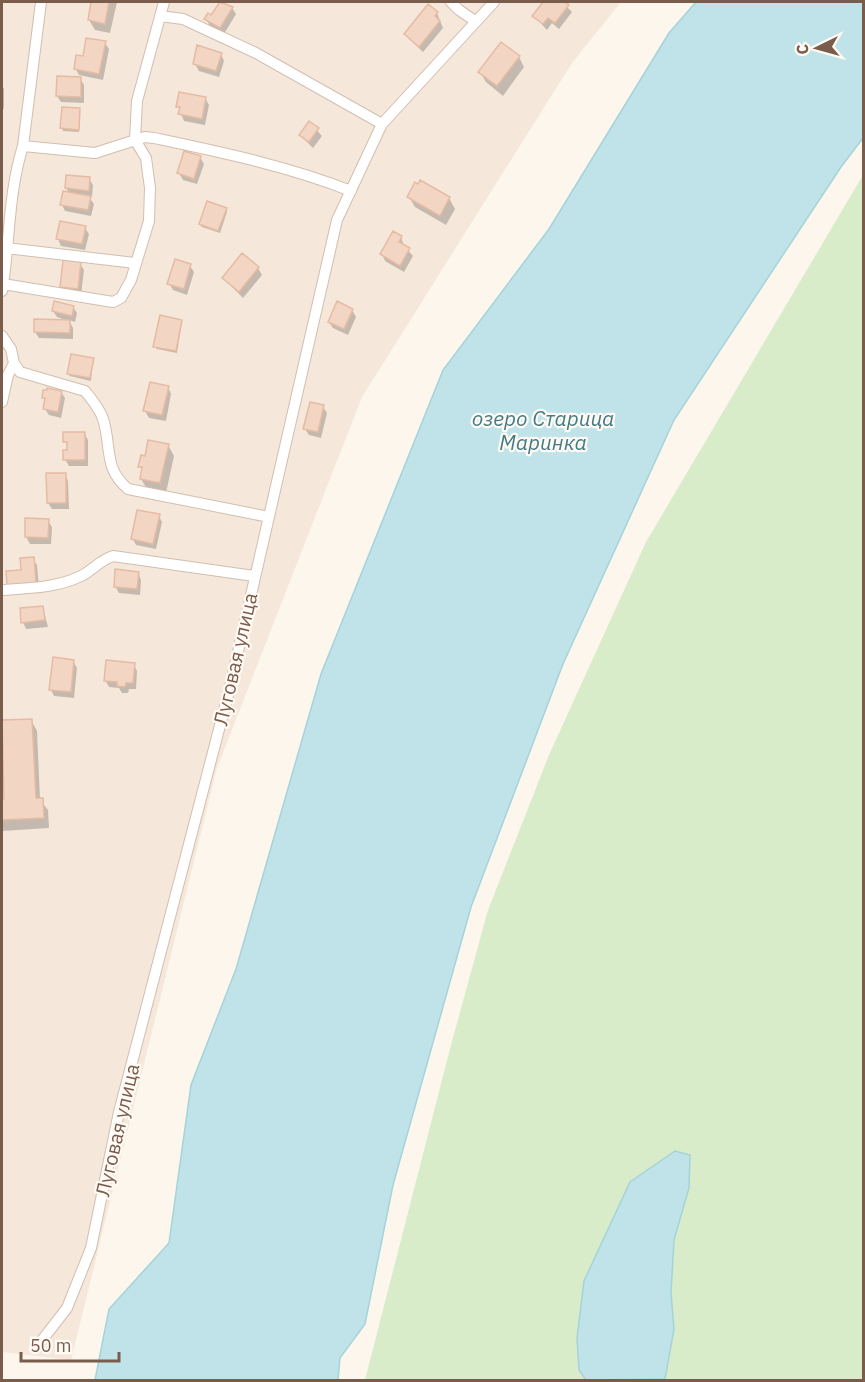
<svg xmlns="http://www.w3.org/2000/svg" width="865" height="1382" viewBox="0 0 865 1382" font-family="'IBM Plex Sans',sans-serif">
	<rect width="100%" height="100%" fill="#fdf6ec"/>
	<path fill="#f5e8da" d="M2 2H621L572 63 362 397 217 768 71 1360 2 1352Z"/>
	<path fill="#d8ecc9" d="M863 175V1380H365L451 1045 488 910 549 755 646 542Z"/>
	<path fill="#bfe3e8" stroke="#a5d3da" stroke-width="1.5" d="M696 2H863V138L841 167 674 420 563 664 471 907 393 1185 365 1324 340 1358 338 1380H95L109 1309 169 1243 191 1085 236 969 321 674 443 370 549 229 669 33Z
		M675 1151 690 1155 689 1188 674 1240 671 1293 674 1329 665 1379 586 1380 579 1370 577 1338 584 1281 630 1182Z"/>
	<path fill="#0003" d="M91 2H117L110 33 95 30 89 20Z
		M221 2 232 8 236 14 224 34 210 26 206 19 212 17Z
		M545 2H562L572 12 559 29 552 23 547 30 534 16Z
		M437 13 443 28 423 52 405 35Z
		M105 43 109 49 103 80 79 75 75 68Z
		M221 54 224 61 219 77 199 71 195 64Z
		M519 57 524 67 503 96 486 82 480 72Z
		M80 78 84 85V103L61 102 57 96Z
		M2 85 4 89V109H2Z
		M205 98 209 105 205 125 184 121 178 106Z
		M79 110V132L63 131 62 128Z
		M310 123 322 136 313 148 300 135Z
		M200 157 204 164 197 184 183 180 179 173Z
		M89 179 93 185 92 197H89L94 204 91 216 65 211 62 205 69 193 66 188Z
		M409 197 449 198 455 209 446 225 415 207Z
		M226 209 227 212 220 233 202 227 200 224Z
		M85 228 89 234 85 250 61 246 58 239Z
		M394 233 401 237 404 246 413 256 404 272 385 261 382 254Z
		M80 264 84 270 81 295 66 294 62 287Z
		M190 266 194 272 187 295 173 290 169 283Z
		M258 268 262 275 243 298 223 278Z
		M73 307 77 313 75 322 69 320 73 328V339L39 338 35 332 68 321 57 317 53 311Z
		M352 310 356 317 348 335 333 328 329 322Z
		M182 321 177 353 157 349 155 346Z
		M93 360 91 381 70 376 68 374Z
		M168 387 171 394 166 421 149 418 145 411Z
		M45 391 61 392 65 398 61 418 49 415 45 409Z
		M323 407 327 413 321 438 309 435 305 429Z
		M84 433 88 440V466H69L65 459 69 448 65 441Z
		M168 445 174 456 166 493 147 489 141 479 143 472 140 466 146 457Z
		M65 474 68 481 69 509H52L48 503Z
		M159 516 162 522 156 549 136 545 133 539Z
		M48 521 52 527 51 544H30L26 537Z
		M33 559 37 565 39 589 22 572Z
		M138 573 141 580 140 595 119 593 115 586Z
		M43 608 48 627 26 629 23 622Z
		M73 661 77 668 74 698 54 696 51 690Z
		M134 665 137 671 136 689H129L128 693H122L119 688 109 687 105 680Z
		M31 720 37 731 40 800 48 810 49 828 2 831V800H5L2 722Z"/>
	<path fill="#f3d5c3" stroke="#e6bba3" stroke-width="1.5" d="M91 2H109L105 24 88 20Z
		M220 2 233 7 220 28 204 19 208 13 211 15Z
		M543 2H565L569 5 555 23 548 18 543 24 532 16Z
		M428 4 438 12 435 16 440 21 419 47 404 34Z
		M86 38 106 41 99 74 74 69 76 55 83 56Z
		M501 42 520 56 497 86 478 72Z
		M197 45 222 53 216 71 193 64Z
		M57 76 81 77V97L56 96Z
		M179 92 206 97 202 119 178 114 180 107H176Z
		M62 107 80 108 79 130 60 128Z
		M309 121 319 128 309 142 299 135Z
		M184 151 201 156 194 179 177 173Z
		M66 175 90 177 89 191 65 188Z
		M420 180 450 197 440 216 407 197 415 182 418 184Z
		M63 191 91 196 88 210 60 205Z
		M207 201 227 208 218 231 199 224Z
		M60 221 86 226 82 244 56 239Z
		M393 231 402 236 399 242 410 248 400 266 380 254Z
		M242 253 259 267 239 292 222 278Z
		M175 259 191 264 184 289 167 284Z
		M63 260 81 262 78 289 60 287Z
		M54 301 74 306 72 316 52 311Z
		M337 301 353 309 344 329 328 322Z
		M160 315 182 320 176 351 153 347Z
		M34 319 70 320V333L34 332Z
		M71 354 94 358 90 378 67 374Z
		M150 382 169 386 162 415 143 411Z
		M47 388 62 391 58 412 43 409 45 398H42L43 390H47Z
		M310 402 324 405 318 432 303 429Z
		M63 432H85V460H63V450H67V442H63Z
		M148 440 169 444 160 483 140 479 142 467H138L141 455 145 456Z
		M46 473H66V503H47Z
		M137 510 160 514 153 544 131 539Z
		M25 518 49 519 48 538 25 537Z
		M34 557 36 583 7 585 6 571 21 570 20 558Z
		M115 569 139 572 137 589 114 587Z
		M43 606 45 620 21 623 20 608Z
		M53 657 74 660 71 692 49 690Z
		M106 660 135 663 133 683H126L125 687 117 686V682L104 681Z
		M32 719 36 798H43L44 818 2 820V799H4L2 720Z"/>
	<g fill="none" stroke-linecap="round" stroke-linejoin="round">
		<defs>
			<path id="street" d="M451 2 459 10 475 21
				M160 16 183 19 256 53 382 124
				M23 146 95 153 145 137 154 138C220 152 288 166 351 191
				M6 248 135 263
				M3 284 113 302 121 298 131 280 149 221 150 188 146 158 135 140 137 101 164 2
				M2 291C10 243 8 193 23 146L41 2
				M2 336 11 349 14 363 8 375 2 402
				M14 363 20 372 85 391C92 400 100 409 103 419 112 447 103 468 128 489L269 517
				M2 590C27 588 57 588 81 576 93 570 100 560 113 556L254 576
				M36 1348 67 1308 91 1248 119 1112 229 691 337 220 382 124 494 2"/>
		</defs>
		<use href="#street" stroke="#d1beb0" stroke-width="12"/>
		<use href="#street" stroke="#fff" stroke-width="10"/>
	</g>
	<g text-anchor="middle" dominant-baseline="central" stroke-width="4.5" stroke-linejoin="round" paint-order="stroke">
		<g font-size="20" fill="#7a5c4d" stroke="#fffaf3">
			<text transform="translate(235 659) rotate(-77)">Луговая улица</text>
			<text transform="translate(117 1130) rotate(-77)">Луговая улица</text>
		</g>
		<g font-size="21" font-style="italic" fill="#437c86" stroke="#fffaf3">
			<text x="543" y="418">озеро Старица<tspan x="543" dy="24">Маринка</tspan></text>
		</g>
	</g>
	<rect width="865" height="1382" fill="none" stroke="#7a5c4d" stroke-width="6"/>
	<g transform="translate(817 48) rotate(265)" stroke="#fffaf3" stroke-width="4.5" paint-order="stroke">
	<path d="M0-4.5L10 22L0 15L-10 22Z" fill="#7a5c4d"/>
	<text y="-9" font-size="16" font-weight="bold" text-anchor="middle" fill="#7a5c4d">С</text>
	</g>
	<path d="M21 1352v9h98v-9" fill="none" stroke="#7a5c4d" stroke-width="3"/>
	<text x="30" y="1352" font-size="18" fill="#7a5c4d" stroke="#fffaf3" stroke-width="4.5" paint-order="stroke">50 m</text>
</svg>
